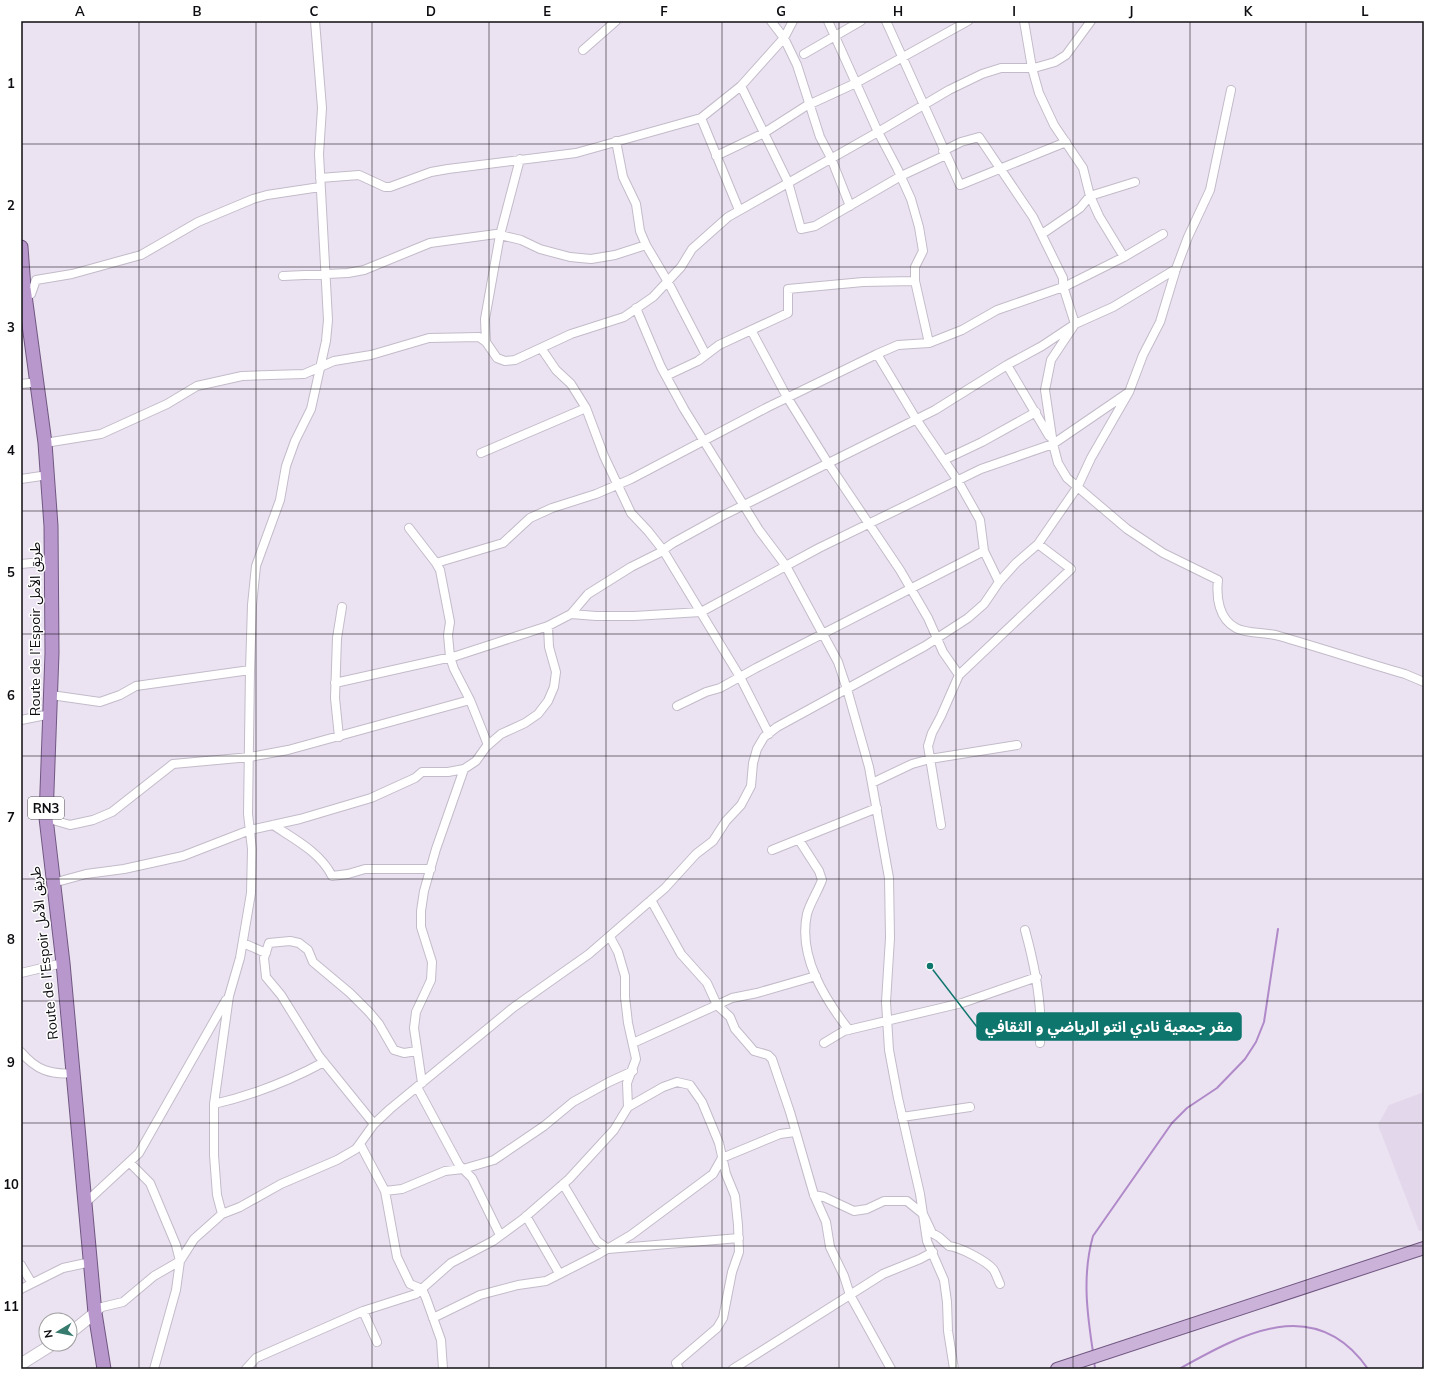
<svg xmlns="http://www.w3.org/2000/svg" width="1445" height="1390" viewBox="0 0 1445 1390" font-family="Mulish,'Noto Sans Arabic',sans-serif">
	<rect width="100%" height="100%" fill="#ebe3f1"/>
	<path fill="#e3d7ec" d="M1424 1092V1230L1419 1231 1378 1125 1389 1105Z"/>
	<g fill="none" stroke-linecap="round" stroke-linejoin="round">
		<path stroke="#b089c9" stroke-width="2" d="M1093 1352C1087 1313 1082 1275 1093 1236L1172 1123 1187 1108 1217 1088 1245 1059 1256 1042 1264 1022 1278 929
			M1094 1360 1095 1369
			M1179 1369C1242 1334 1315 1293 1368 1369"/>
		<defs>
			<path id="minor" d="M771 21 784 38 797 65 820 137 831 158 850 206
				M828 21 878 132 897 168 911 199 919 227 923 251 915 267V281L929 343
				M886 21 960 185 1066 142
				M1024 21 1032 68 1039 93 1054 125 1083 168 1090 196 1099 216 1124 257
				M583 50 616 21
				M804 54 861 21
				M741 86 788 182 801 229 815 226 901 176 946 155
				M701 118 739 210
				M616 141 623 177 636 204 640 231 646 245 668 282 706 355
				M943 151 961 142 979 137 1033 217 1063 278V286L1075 324 1051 360 1045 390 1053 444 1058 463 1067 478 1127 529 1163 553 1218 580C1216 598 1219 619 1236 628 1246 634 1267 632 1279 636 1321 648 1363 662 1405 674L1424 682
				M716 156 764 133 806 106 856 83 968 21
				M320 178 359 175 385 187H390L431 172 448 169 576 153 701 118 741 86 784 38 793 21
				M1042 234 1080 208 1090 196 1135 182
				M283 276 348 273 364 270 430 243 496 234 521 240 540 249 570 257 591 259 615 255 646 245
				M25 299 31 294 36 280 72 274 141 255 198 222 253 199 267 195 320 187
				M636 308 661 367 684 409 759 530 786 566 838 662 847 689 869 767 889 878 890 938 886 1002 889 1050 898 1098 920 1194 927 1241 944 1280 947 1302 948 1331 954 1369
				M751 330 787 397 828 463 900 570 928 618 943 652 959 675
				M486 342 485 319 500 235 520 159
				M541 348 556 370 571 384 586 408 604 456 631 513 648 531 663 550 740 677 769 734
				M877 354 916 419 958 481 980 520 984 551 999 582
				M1007 365 1049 436
				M666 376 698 361 719 345 788 313V289L863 282 915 281
				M21 384 38 382
				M45 443 101 434 167 404 197 386 242 376 304 374 334 361 371 355 429 338 479 337 486 342 497 358 505 361 515 360 571 334 624 317 653 297 681 267 692 249 728 217 878 132 949 90 982 74 1001 68H1034L1055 62 1066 55 1091 21
				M481 453 586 408
				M944 460 982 442 1036 412
				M21 479 48 475
				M409 528 436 563 440 570 450 622 448 635 450 657 454 669 470 700 488 745
				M436 563 503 543 530 518 552 508 596 494 631 479 768 407 877 354 898 345 929 343 962 330 997 310 1066 286 1124 257 1163 234
				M21 564 52 561
				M571 614 596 616H634L701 612 819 548 981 469 1053 444 1129 392 1143 355 1160 322 1176 269 1188 237 1210 190 1231 90
				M335 683 456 656 548 626 571 614 588 594 631 567 659 553 673 543 722 516 935 410 1007 365 1042 346 1075 324 1113 307 1176 269
				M51 695 100 702 120 695 136 686 250 670
				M677 706 706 692 720 688 756 668 984 551
				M21 720 51 714
				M339 737 335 698 337 638 342 607
				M872 783 912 764 930 759 1017 745
				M46 818 70 825 93 820 112 812 173 764 250 757 288 750 470 700
				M273 825C294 839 320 852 332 876L348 874 365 869H431
				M941 825 928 746 932 733 941 716 959 675 1071 569 1038 544
				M799 840 819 871 822 880C818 891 810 903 807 914 798 956 824 998 849 1030
				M772 850 877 808
				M53 883 86 874 124 869 183 856 250 830 300 819 371 798 415 778 422 772H448L464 769 476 761 486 747 501 734 525 723 538 714 548 701 554 687 556 672 549 647 548 626
				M651 900 681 954 707 983 717 1005 732 998 757 993 816 976
				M1025 930C1035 966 1043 1005 1040 1043
				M610 937 618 952 625 976V997L628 1023 636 1059 627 1083 628 1107
				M243 943 266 953
				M21 973 63 963
				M633 1043 717 1005 730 1017 735 1029 754 1051 768 1055 772 1059 790 1112 814 1195 826 1222 830 1247 844 1276 850 1295 891 1369
				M824 1043 844 1031 962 1003 1037 977
				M21 1052C36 1070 51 1075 73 1073
				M422 1083 414 1028 416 1012 431 980 432 962 421 927V911L424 891 436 849 464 769
				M417 1087 459 1165 472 1178 500 1235
				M214 1104C253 1095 289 1081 324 1062
				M902 1117 970 1107
				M374 1124 319 1056 281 995 266 977 264 958 269 943 290 941 299 943 308 950 313 962 350 993 369 1012 379 1024 394 1050 404 1053 417 1051
				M360 1144 385 1191 397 1257 410 1284 422 1289 426 1298 441 1340 443 1369
				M129 1162 150 1183 176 1245 180 1261 176 1290 154 1369
				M563 1184 597 1241 608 1249 739 1238
				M385 1191 402 1189 445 1171 463 1169 494 1160 544 1126 573 1102 609 1082 633 1071
				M814 1195 824 1197 854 1211 867 1209 884 1201H907L923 1214 932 1233 939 1237 949 1246C960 1247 986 1261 993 1269 996 1273 998 1280 1000 1284
				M84 1204 139 1153 226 1000
				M222 1214 217 1195 214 1155V1104L229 996 240 958 251 893 252 849 248 814 250 670 252 605 256 566 280 500 286 466 295 441 311 409 326 341 328 320 319 154 322 108 315 21
				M526 1216 559 1273
				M21 1265 31 1282
				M21 1289 63 1268 91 1262
				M363 1311 377 1342
				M95 1313 102 1307 123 1302 154 1276 180 1261 194 1239 222 1214 240 1207 281 1184 337 1160 356 1149 374 1124 390 1109 514 1007 589 954 665 888 696 854 713 841 726 821 741 805 751 786 753 763 757 749 764 737 777 727 925 646 968 618 984 604 999 582 1016 563 1038 544 1078 486 1091 458 1129 392
				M433 1318 480 1295 518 1285 546 1281 597 1255 631 1235 713 1174 722 1158 780 1134 795 1132
				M246 1369 256 1358 281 1347 363 1311 416 1294 451 1263 493 1241 523 1219 569 1179 614 1130 628 1107 663 1087 677 1082 690 1085 702 1102 719 1143 726 1174 735 1196 738 1225 739 1252 732 1272 723 1318 717 1328 676 1363 679 1369
				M733 1369 883 1274 920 1259 933 1252"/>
			<path id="secondary" d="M70 1333 95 1313
				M21 1364 53 1344"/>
			<path id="primary" d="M1057 1369 1424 1248"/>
			<path id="trunk" d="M21 247 24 288 45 443 51 526 52 653 46 818 63 963 95 1313 104 1369"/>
		</defs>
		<use href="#minor" stroke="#c3bbc9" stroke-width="10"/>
		<use href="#secondary" stroke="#c3bbc9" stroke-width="13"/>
		<use href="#primary" stroke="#715782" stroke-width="14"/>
		<use href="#trunk" stroke="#715782" stroke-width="15"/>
		<use href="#minor" stroke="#fff" stroke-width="8"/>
		<use href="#secondary" stroke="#fff" stroke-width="11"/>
		<use href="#primary" stroke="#cab2d9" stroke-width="12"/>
		<use href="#trunk" stroke="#b898cc" stroke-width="13"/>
	</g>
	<path fill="none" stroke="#0e0c10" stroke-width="1" stroke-opacity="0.55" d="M139 21V1369M256 21V1369M372 21V1369M489 21V1369M606 21V1369M722 21V1369M839 21V1369M956 21V1369M1073 21V1369M1190 21V1369M1306 21V1369M21 144H1424M21 267H1424M21 389H1424M21 511H1424M21 634H1424M21 756H1424M21 879H1424M21 1001H1424M21 1123H1424M21 1246H1424"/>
	<g text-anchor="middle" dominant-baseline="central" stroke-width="3" stroke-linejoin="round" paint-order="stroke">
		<rect fill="#fff" stroke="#565558" stroke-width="1" x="28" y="797" width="36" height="22" rx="3"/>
		<g font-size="13" font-weight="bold" fill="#0e0c10">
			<text x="46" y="808">RN3</text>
		</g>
		<g font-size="14" fill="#0e0c10" stroke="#fff">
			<text transform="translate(35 629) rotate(-90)">Route de l’Espoir طريق الأمل</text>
			<text transform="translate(44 953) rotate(-96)">Route de l’Espoir طريق الأمل</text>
		</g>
	</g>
	<path fill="none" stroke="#0f766e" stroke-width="1.5" d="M930 966L977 1027"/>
	<circle fill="#0f766e" stroke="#fff" stroke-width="1.5" cx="930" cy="966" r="4"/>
	<rect fill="#0f766e" stroke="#0f766e" stroke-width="1.5" x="977" y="1013" width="264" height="27" rx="4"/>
	<g font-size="15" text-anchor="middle" font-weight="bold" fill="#fff">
		<text x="1109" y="1032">مقر جمعية نادي انتو الرياضي و الثقافي</text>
	</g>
	<rect width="1445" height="1390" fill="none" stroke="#ffffff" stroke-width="44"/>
	<g transform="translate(58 1332) rotate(260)"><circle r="19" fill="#ffffff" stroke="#9f9e9f"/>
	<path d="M0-3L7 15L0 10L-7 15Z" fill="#377b6e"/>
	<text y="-6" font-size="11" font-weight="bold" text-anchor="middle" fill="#0e0c10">N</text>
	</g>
	<rect x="22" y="22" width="1401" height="1346" fill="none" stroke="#0e0c10" stroke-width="1.5"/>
	<g font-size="13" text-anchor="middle" font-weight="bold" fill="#0e0c10">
		<text x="80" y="16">A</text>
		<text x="197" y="16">B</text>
		<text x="314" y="16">C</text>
		<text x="431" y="16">D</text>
		<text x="547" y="16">E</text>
		<text x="664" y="16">F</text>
		<text x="781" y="16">G</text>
		<text x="898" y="16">H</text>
		<text x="1014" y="16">I</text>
		<text x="1131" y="16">J</text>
		<text x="1248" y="16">K</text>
		<text x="1365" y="16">L</text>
		<text x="11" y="88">1</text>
		<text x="11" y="210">2</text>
		<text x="11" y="332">3</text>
		<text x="11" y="455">4</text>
		<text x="11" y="577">5</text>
		<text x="11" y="700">6</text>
		<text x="11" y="822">7</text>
		<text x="11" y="944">8</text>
		<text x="11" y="1067">9</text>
		<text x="11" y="1189">10</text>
		<text x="11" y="1311">11</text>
	</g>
</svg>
